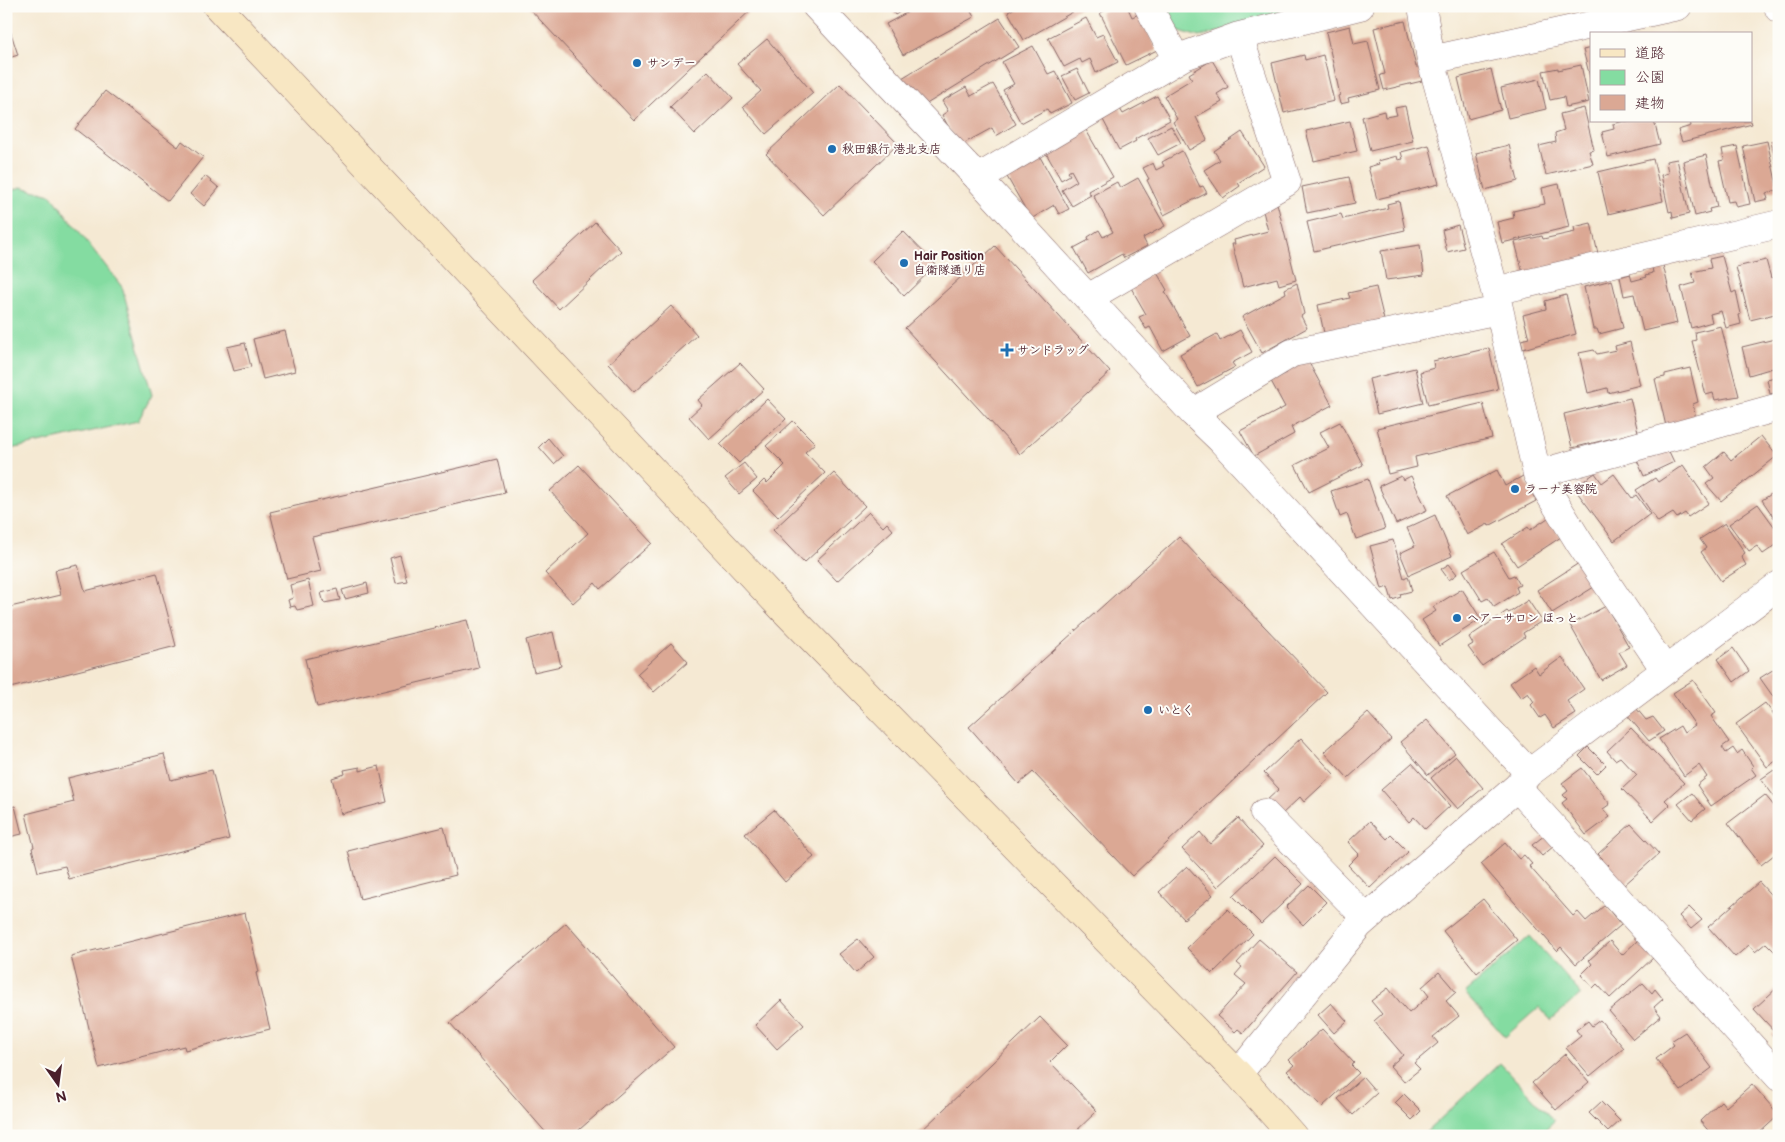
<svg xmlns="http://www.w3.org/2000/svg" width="1785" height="1142" viewBox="0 0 1785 1142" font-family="'Balsamiq Sans','Klee One',sans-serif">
	<rect width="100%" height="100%" fill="#fdfcf7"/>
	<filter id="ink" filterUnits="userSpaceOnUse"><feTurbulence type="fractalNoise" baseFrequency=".02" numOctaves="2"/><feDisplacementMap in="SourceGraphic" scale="10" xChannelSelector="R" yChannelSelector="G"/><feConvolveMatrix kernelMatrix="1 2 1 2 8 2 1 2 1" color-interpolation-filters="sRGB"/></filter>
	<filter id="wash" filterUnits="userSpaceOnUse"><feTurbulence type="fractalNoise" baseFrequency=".0096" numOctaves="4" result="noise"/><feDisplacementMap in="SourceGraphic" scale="20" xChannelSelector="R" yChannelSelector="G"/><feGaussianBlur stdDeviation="1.12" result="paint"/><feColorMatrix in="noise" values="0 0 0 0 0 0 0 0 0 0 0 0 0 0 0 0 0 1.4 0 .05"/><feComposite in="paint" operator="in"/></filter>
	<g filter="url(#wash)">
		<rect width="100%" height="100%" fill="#f5e9d3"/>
		<path fill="#84dca1" stroke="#677e66" d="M1164 6H1315L1199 37 1177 30Z
			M21 187 51 195 122 287 152 395 138 421 6 450V192Z
			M1530 936 1581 994 1551 1020 1539 1007 1505 1037 1465 993Z
			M1500 1063 1554 1121 1538 1136H1422Z"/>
		<g id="blocks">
			<path fill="#dba894" d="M527 6H755L634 120Z
				M890 6H910L895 15Z
				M919 6H968L974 17 903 55 886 24Z
				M1018 6H1083L1024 40 1008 12Z
				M1113 6H1127L1132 17 1139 14 1157 50 1126 65 1100 13Z
				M1000 18 1019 47 920 108 902 78Z
				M1086 18 1096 37 1103 34 1118 62 1096 73 1090 59 1082 63 1080 59 1064 67 1048 38Z
				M1405 21 1416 67H1419L1422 81 1384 90 1380 75 1385 74 1374 28Z
				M1350 26 1354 44 1368 41 1380 90 1348 98 1349 102 1340 104 1338 96 1340 95 1326 32Z
				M9 27 18 55 6 59V28Z
				M767 39 813 93 766 134 743 107 761 91 737 64Z
				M1033 46 1048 74 1055 71 1072 103 1050 114 1047 109 1021 123 1003 90 1014 84 1002 62Z
				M1591 48V81L1583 50Z
				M1304 55 1305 60 1323 55 1334 101 1284 113 1272 63Z
				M1212 60 1228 87 1217 94 1222 102 1196 117 1207 140 1189 150 1173 122 1177 119 1164 96 1192 79 1189 74Z
				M1581 65 1589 102 1566 107 1564 97 1550 100 1543 71 1558 68V70Z
				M1077 69 1089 93 1075 100 1062 76Z
				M1491 69 1501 110 1468 119 1458 78Z
				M708 71 733 98 695 134 670 107Z
				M1539 79 1546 109 1508 118 1501 88Z
				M840 84 898 144 824 215 766 154Z
				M993 84 1016 124 996 136 992 128 959 146 942 115 948 111 942 101 966 87 971 96Z
				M105 91 178 147 182 141 203 157 168 201 75 129Z
				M1157 96 1170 120 1135 139 1136 141 1119 150 1101 116 1119 107 1123 114Z
				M1405 106 1413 141 1370 151 1362 117 1384 111 1385 117 1397 115 1395 108Z
				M1584 108 1594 150 1589 151 1593 164 1546 175 1539 146 1556 142 1555 133 1564 130 1560 114Z
				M1350 121 1357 151 1314 161 1306 131Z
				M1624 121H1654L1660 144 1608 157 1602 132 1614 129 1613 124Z
				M1690 121H1751L1752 124 1682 142 1678 130 1691 126Z
				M1171 126 1181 143 1158 155 1148 138Z
				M1086 130 1113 177 1088 191 1091 195 1072 206 1062 190 1077 181 1071 170 1068 172 1070 175 1061 180 1046 153Z
				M1242 132 1264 166 1238 183 1240 186 1223 198 1204 170 1220 160 1214 151Z
				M1779 140V171H1778L1771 141Z
				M1767 141 1778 190 1766 193 1768 199 1755 202 1743 146Z
				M1429 145 1439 184 1377 199 1368 167 1379 164 1378 161 1397 156 1398 160 1403 159 1401 152Z
				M1509 145 1518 181 1485 190 1476 153Z
				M1737 146 1750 204 1736 207 1734 201 1728 202 1719 161 1724 160 1722 149Z
				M1182 151 1200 187 1203 186 1207 193 1164 215 1147 180 1149 179 1143 168 1153 163 1156 170 1164 166 1162 162Z
				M1706 155 1717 207 1709 209 1710 212 1695 216 1683 161Z
				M1040 157 1069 209 1059 214 1054 205 1031 219 1006 175Z
				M1653 159 1663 201 1608 214 1598 172Z
				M1677 159 1689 214 1673 218 1672 211 1669 212 1661 175 1668 173 1666 161Z
				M205 176 219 188 204 206 190 194Z
				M1349 177 1355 203 1307 213 1302 187Z
				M1138 178 1165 226 1143 238 1147 246 1124 258 1122 254 1088 273 1074 248 1089 240 1088 237 1099 230 1103 237 1113 232 1093 195 1117 182 1120 188Z
				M1559 184 1569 227 1502 243 1497 222 1514 218 1513 211 1545 204 1542 188Z
				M1399 201 1405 230 1314 251 1307 222 1341 214 1343 219 1388 208 1387 204Z
				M1277 203 1296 280 1279 285 1277 278 1243 287 1232 244H1235L1234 240 1268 231 1262 207Z
				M595 222 621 251 559 309 532 280Z
				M1591 223 1599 258 1524 277 1515 242 1542 236 1543 239 1575 232 1574 227Z
				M1458 225 1464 248 1447 252 1442 230Z
				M903 231 936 265 904 296 872 261Z
				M1420 245 1424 275 1386 280 1381 251Z
				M995 246 1110 372 1020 454 905 328Z
				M1722 256 1732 293 1736 291 1741 314 1739 315 1741 324 1726 328 1721 311 1710 314 1712 322 1691 328 1681 287 1695 283 1692 272 1711 268 1709 259Z
				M1766 260 1771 278 1779 276V313L1750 320 1736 267Z
				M1663 265 1677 323 1643 331 1634 294 1624 296 1620 277 1630 274 1632 281 1647 277 1646 275 1653 273 1652 267Z
				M1156 271 1167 290 1165 292 1190 336 1163 351 1150 327 1146 329 1139 317 1146 314 1130 286Z
				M1612 280 1623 328 1599 334 1597 329H1593L1584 287Z
				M1297 283 1304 314 1301 316 1307 328 1262 353 1242 317 1286 293 1285 289Z
				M1376 287 1384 320 1324 333 1318 305 1350 298 1348 293Z
				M1566 295 1576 334 1523 349 1521 340 1529 338 1523 315 1546 309 1545 301Z
				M671 306 697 335 634 392 608 364Z
				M1721 326 1739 396 1715 400 1713 393 1706 395 1692 341 1696 340 1695 332Z
				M1240 330 1252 352 1232 363 1235 367 1198 387 1180 354 1217 334 1220 341Z
				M285 331 295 371 263 379 253 339Z
				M1779 338V392L1770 394 1767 379 1775 377 1773 368 1749 375 1742 347Z
				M1630 342 1640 385 1608 393 1607 388 1588 393 1579 353 1594 350 1597 354 1616 350 1615 346Z
				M245 343 251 367 234 371 227 347Z
				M1489 348 1498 389 1428 405 1420 372 1434 368 1433 361Z
				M1308 361 1332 405 1291 427 1294 434 1254 456 1240 431 1285 407 1271 381 1287 373 1284 369Z
				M740 363 764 389 709 439 689 417 702 405 698 400Z
				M1415 368 1423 403 1377 414 1369 379Z
				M1690 368 1698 402 1693 404 1696 419 1666 426 1655 379 1665 377V374Z
				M1630 398 1638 432 1572 448 1564 414Z
				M767 399 786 419 739 463 720 444Z
				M1483 403 1492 438 1415 457 1417 467 1388 474 1377 428Z
				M793 421 815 443 805 452 825 473 778 517 753 491 764 480 767 483 785 465 766 446Z
				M1340 422 1363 465 1309 492 1295 465 1329 448 1320 432Z
				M1761 436 1777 456 1721 501 1706 484 1714 478 1706 467 1724 452 1731 460Z
				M548 438 563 456 554 464 539 447Z
				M1665 443 1674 462 1644 476 1636 458Z
				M497 459 505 493 312 537 321 571 287 579 270 512Z
				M744 463 757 479 739 494 725 478Z
				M579 465 652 543 600 589 595 583 573 603 545 573 588 533 550 491Z
				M1683 465 1709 503 1688 517 1685 513 1677 518 1673 513 1658 522 1636 490 1655 478 1658 482Z
				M1497 470 1505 486 1523 476 1536 501 1489 526 1488 524 1467 535 1447 496Z
				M834 473 865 506 804 563 773 530Z
				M1595 473 1602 483 1614 474 1632 498 1636 495 1650 514 1614 541 1574 488Z
				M1401 476 1403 480 1411 476 1427 510 1396 524 1379 486Z
				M1368 479 1385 529 1356 539 1347 514 1340 517 1331 491Z
				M1779 489V525L1762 500Z
				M1758 504 1779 533V543L1763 554 1757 546 1749 551 1729 524Z
				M869 512 883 527 887 523 893 530 837 581 817 560Z
				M1435 515 1452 556 1409 575 1400 553 1415 546 1407 528Z
				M1548 518 1561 537 1517 566 1502 544 1528 527 1530 530Z
				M1725 523 1745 553 1741 556 1746 565 1721 581 1701 552 1706 548 1700 539Z
				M1179 537 1327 692 1132 876 1033 772 1019 784 969 727Z
				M1393 540 1404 578 1408 576 1412 591 1400 594 1401 597 1392 600 1388 587 1382 589 1370 546Z
				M1494 552 1509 577 1514 575 1520 585 1516 587 1518 592 1494 607 1488 598 1482 601 1463 570Z
				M400 555 407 581 396 583 390 558Z
				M1579 563 1594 587 1552 613 1537 590Z
				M1449 564 1457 574 1449 580 1441 569Z
				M78 565 85 591 157 573 176 646 6 689V608L61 595 55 570Z
				M308 580 314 606 297 610 295 606 290 607 288 600 293 598 290 585Z
				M367 583 369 593 345 599 342 590Z
				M337 589 340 600 324 603 321 593Z
				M1462 589 1481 619 1439 646 1422 620 1436 611 1433 607Z
				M1528 600 1542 621 1523 633 1525 637 1482 666 1468 647 1473 644 1469 637 1507 611 1509 613Z
				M1606 606 1629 647 1619 652 1627 665 1601 680 1570 625Z
				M467 620 479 668 317 707 305 659Z
				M553 632 561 666 534 672 526 640Z
				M671 643 688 662 654 692 637 674Z
				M1733 648 1749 671 1734 682 1718 659Z
				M1562 657 1584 689 1567 701 1576 714 1554 728 1545 715 1540 718 1531 705 1534 702 1528 693 1521 698 1510 683 1534 666 1539 674Z
				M1779 666V705L1760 678Z
				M1693 680 1716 713 1711 716 1729 742 1722 747 1726 753 1733 748 1737 754 1742 750 1753 766 1751 768 1756 775 1711 806 1697 785 1707 777 1699 765 1684 776 1659 739 1680 726 1684 733 1695 725 1673 693Z
				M1765 703 1779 721V759L1767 767 1736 724Z
				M1636 708 1646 720 1653 717 1664 731 1649 741 1626 714Z
				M1368 713 1391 739 1348 778 1324 752Z
				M1427 720 1455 753 1428 775 1400 742Z
				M1631 728 1684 783 1665 800 1670 805 1653 821 1622 789 1637 775 1620 757 1615 760 1607 751Z
				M1301 738 1334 774 1304 802 1300 797 1280 816 1266 801 1279 789 1264 773Z
				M1588 747 1606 765 1597 774 1579 756Z
				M164 754 171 780 212 770 229 839 69 879 65 866 38 872 32 848 34 847 26 814 74 802 68 778Z
				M1456 756 1483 788 1458 809 1431 778Z
				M1412 763 1450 806 1425 829 1414 817 1409 822 1381 790Z
				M379 766 387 802 341 814 332 778 345 774 344 770 360 767V771Z
				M1582 768 1610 804 1603 809 1610 817 1586 835 1562 803 1567 799 1563 795 1568 791 1562 783Z
				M1774 770 1779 777V803L1761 779Z
				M1692 793 1705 809 1692 820 1678 804Z
				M1765 795 1779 812V851L1761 865 1728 823Z
				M15 806 22 834 9 837 6 827V808Z
				M774 810 814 857 785 882 745 834Z
				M1238 818 1263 846 1218 887 1182 849 1200 832 1210 844Z
				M1370 821 1387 839 1391 835 1408 852 1370 888 1348 865 1359 854 1348 842Z
				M1631 824 1659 854 1623 886 1606 867 1609 865 1598 854Z
				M444 827 456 875 360 899 348 851Z
				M1545 835 1554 846 1542 856 1532 845Z
				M1505 843 1519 859 1524 855 1532 864 1529 866 1573 916 1578 912 1586 921 1605 905 1621 925 1576 964 1561 947 1557 951 1481 864Z
				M1275 856 1303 884 1261 924 1233 896Z
				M1187 866 1213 895 1184 919 1159 892Z
				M1759 882 1779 904V956L1766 943 1755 952 1749 945 1735 957 1708 927Z
				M1309 885 1326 902 1303 925 1286 907Z
				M1483 899 1517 940 1477 973 1443 931Z
				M1689 907 1702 920 1691 929 1679 916Z
				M1228 909 1253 934 1212 974 1187 948Z
				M245 913 259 972 256 973 270 1029 185 1050 184 1046 99 1068 71 956Z
				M566 923 674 1047 572 1136H549L450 1023Z
				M858 939 874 957 856 973 839 954Z
				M1259 939 1297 972 1243 1033 1238 1029 1235 1032 1217 1016 1246 984 1235 975 1242 967 1237 963Z
				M1638 940 1654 957 1610 998 1597 984 1593 988 1581 975 1592 964 1589 960 1610 941 1622 955Z
				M1439 972 1456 992 1446 1001 1459 1016 1433 1037 1438 1043 1414 1063 1420 1069 1404 1082 1390 1066 1403 1055 1374 1021 1382 1014 1371 1001 1388 988 1409 1013 1429 996 1422 987Z
				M1643 983 1652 993 1655 989 1663 999 1654 1007 1661 1016 1633 1039 1609 1011Z
				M1779 986V1043L1772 1035 1775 1032 1754 1009Z
				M781 1000 804 1025 777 1049 755 1025Z
				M1331 1003 1347 1021 1334 1033 1318 1015Z
				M1040 1017 1067 1045 1050 1062 1097 1111 1071 1136H916Z
				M1600 1020 1624 1048 1590 1076 1566 1048 1581 1036 1576 1030 1588 1021 1592 1026Z
				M1322 1029 1354 1063 1351 1065 1359 1073 1322 1107 1287 1071 1294 1065 1289 1060Z
				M1685 1032 1712 1068 1681 1091 1656 1059 1674 1045 1671 1041Z
				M1565 1054 1589 1082 1556 1110 1532 1083Z
				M1363 1077 1377 1093 1353 1115 1338 1099Z
				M1752 1084 1779 1115 1756 1136H1713L1700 1121 1721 1101 1726 1107Z
				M1404 1094 1421 1111 1412 1120 1395 1103Z
				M1601 1102 1620 1121 1608 1132 1589 1113Z"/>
		</g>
	</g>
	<g filter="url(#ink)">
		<use href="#blocks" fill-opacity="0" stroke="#866666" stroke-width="1"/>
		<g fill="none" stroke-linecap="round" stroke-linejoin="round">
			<defs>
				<path id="street" d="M816 6 978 178 1193 413 1221 440 1529 773
					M1148 6 1177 60
					M1422 6 1431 60 1495 291 1537 474 1579 542 1665 670
					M1778 6 1779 9
					M1431 60 1678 6
					M978 178 1184 56 1239 36 1360 6
					M1495 291 1779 224
					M1088 298 1287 182 1239 36
					M1193 413 1292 353 1499 310
					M1537 474 1779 407
					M1517 787 1779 1077
					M1264 813 1366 918
					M1238 1074 1359 925 1517 787 1529 773 1779 585"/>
				<path id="secondary" d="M217 6 782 608 1238 1074 1293 1136"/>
			</defs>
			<use href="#street" stroke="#866666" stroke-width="29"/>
			<use href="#secondary" stroke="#866666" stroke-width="29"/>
			<use href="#street" stroke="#fff" stroke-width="28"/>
			<use href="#secondary" stroke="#f8e7c3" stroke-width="28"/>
		</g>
	</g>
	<g fill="#1f6fb2" stroke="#fdfcf7" stroke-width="2">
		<circle cx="637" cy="63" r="5"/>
		<circle cx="832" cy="149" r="5"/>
		<circle cx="904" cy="263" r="5"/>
		<path d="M1004.5 342.5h5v5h5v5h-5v5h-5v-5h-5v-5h5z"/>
		<circle cx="1515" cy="489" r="5"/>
		<circle cx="1457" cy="618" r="5"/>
		<circle cx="1148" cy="710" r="5"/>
	</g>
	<g text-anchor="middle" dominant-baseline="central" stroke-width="4" stroke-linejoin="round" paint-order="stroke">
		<g font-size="12" font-weight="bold" fill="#4a1f2b" stroke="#fdfcf7" text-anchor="start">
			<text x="647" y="63">サンデー</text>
			<text x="842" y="149">秋田銀行 港北支店</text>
			<text x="914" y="256">Hair Position<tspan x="914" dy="14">自衛隊通り店</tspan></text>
			<text x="1017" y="350">サンドラッグ</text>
			<text x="1525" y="489">ラーナ美容院</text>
			<text x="1467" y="618">ヘアーサロン ほっと</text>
			<text x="1158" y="710">いとく</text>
		</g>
	</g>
	<rect width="1785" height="1142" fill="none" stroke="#fdfcf7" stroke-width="25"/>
	<rect x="1590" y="32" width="162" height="90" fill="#fdfcf7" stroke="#b5a4a5"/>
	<rect x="1600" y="49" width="25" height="8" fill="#f8e7c3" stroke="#b5a4a5"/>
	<text x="1635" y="58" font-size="15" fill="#4a1f2b">道路</text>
	<rect x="1600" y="70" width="25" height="15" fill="#84dca1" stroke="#b5a4a5"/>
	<text x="1635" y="82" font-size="15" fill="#4a1f2b">公園</text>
	<rect x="1600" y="95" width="25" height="15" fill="#dba894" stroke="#b5a4a5"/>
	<text x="1635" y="108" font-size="15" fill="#4a1f2b">建物</text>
	<g transform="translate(58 1084) rotate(166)" stroke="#fdfcf7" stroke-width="4" paint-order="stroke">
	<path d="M0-4L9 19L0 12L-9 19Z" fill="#4a1f2b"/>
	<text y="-8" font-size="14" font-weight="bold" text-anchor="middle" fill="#4a1f2b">N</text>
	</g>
</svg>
